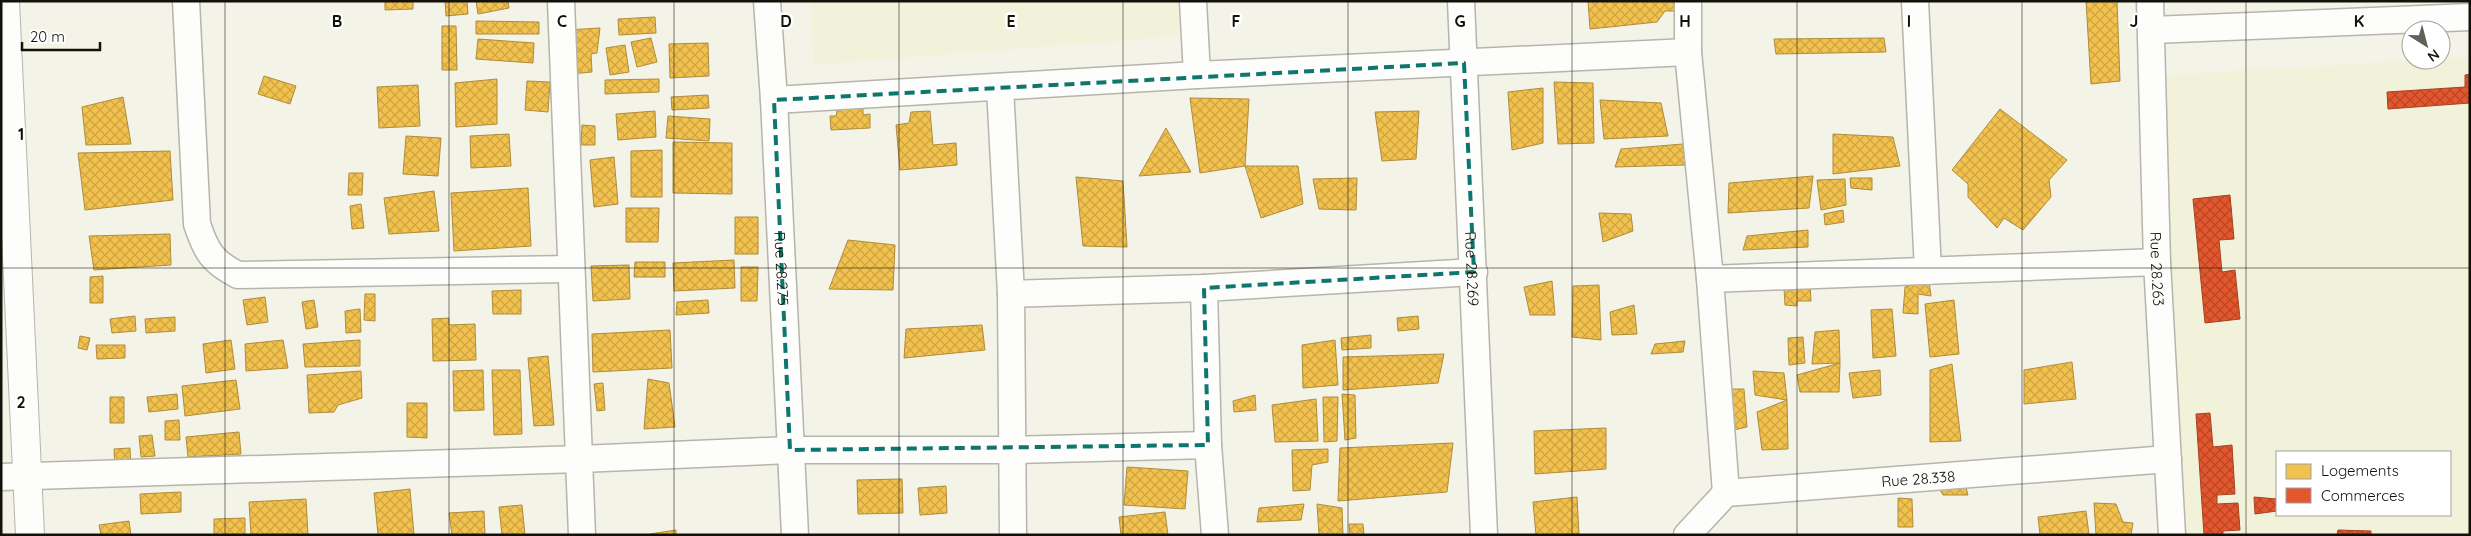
<svg xmlns="http://www.w3.org/2000/svg" width="2471" height="536" viewBox="0 0 2471 536" font-family="Quicksand,sans-serif">
	<defs>
		<pattern id="homes-cross-hatch" width="8" height="8" patternUnits="userSpaceOnUse" patternTransform="scale(1.25)"><rect width="8" height="8" fill="#f2c14e"/><path d="M0 0l8 8M0 8l8-8" fill="none" stroke="#cea543"/></pattern>
		<pattern id="shops-cross-hatch" width="8" height="8" patternUnits="userSpaceOnUse" patternTransform="scale(1.25)"><rect width="8" height="8" fill="#e4572e"/><path d="M0 0l8 8M0 8l8-8" fill="none" stroke="#b74725"/></pattern>
	</defs>
	<rect width="100%" height="100%" fill="#f3f3e7"/>
	<path fill="#f2f2db" fill-rule="evenodd" d="M811 1H1178L1180 36 814 65Z
		M2470 57V535H2177L2151 76ZM2277 452H2450V515H2277Z"/>
	<path fill="url(#homes-cross-hatch)" stroke="#af8c3a" d="M385 1H413V9L385 10Z
		M445 1H467L468 14 446 16Z
		M476 1H508L509 8 478 14Z
		M1588 1H1674L1675 11H1665L1657 22 1590 29Z
		M2086 1H2117L2120 81 2091 84Z
		M655 17 656 33 619 35 618 19Z
		M476 21 539 22V34H476Z
		M442 26H456L457 70H442Z
		M600 28 597 53 591 54 592 72 570 74 567 30Z
		M651 38 657 62 637 67 631 42Z
		M1884 38 1886 52 1776 54 1774 39Z
		M478 39 534 43 533 63 476 59Z
		M708 43 709 76 670 78 669 44Z
		M625 45 629 72 610 75 606 48Z
		M264 76 296 86 290 104 258 94Z
		M497 79V124L456 127 455 83Z
		M659 79V92L605 94V80Z
		M527 81 550 82 548 112 525 110Z
		M1554 82 1593 83 1594 143 1558 144Z
		M418 85 420 126 379 128 377 87Z
		M1543 88V143L1512 150 1508 92Z
		M708 95 709 108 672 110 671 97Z
		M123 97 131 144 86 145 82 107Z
		M1190 98 1249 99 1245 166 1200 173Z
		M1600 100 1661 103 1668 136 1604 139Z
		M863 101V115L870 114V128L831 130 830 116H836L839 102Z
		M2000 109 2067 160 2049 180 2051 197 2023 230 2004 218 1997 228 1968 197V184L1952 170Z
		M655 111 656 137 618 140 616 114Z
		M930 111 933 145 956 143 957 165 900 170 896 125 909 123 911 112Z
		M1419 111 1416 159 1382 161 1375 112Z
		M668 116 710 119 709 141 666 138Z
		M582 125 595 126V145H581Z
		M1166 128 1191 172 1139 176Z
		M509 134 511 166 471 168 470 136Z
		M1833 134 1893 137 1900 166 1833 174Z
		M406 136 441 138 438 176 403 174Z
		M673 142 732 143V194L673 193Z
		M1683 144 1685 165 1615 167 1621 149Z
		M662 150V197H631V151Z
		M170 151 173 200 85 210 78 153Z
		M614 157 618 204 594 207 590 160Z
		M1245 166H1298L1303 204 1261 218Z
		M349 173H363L362 195H348Z
		M1813 176 1809 208 1728 213 1729 183Z
		M1076 177 1123 181 1127 247 1083 246Z
		M1357 178 1356 210 1319 209 1313 179Z
		M1850 178H1872V190L1851 188Z
		M1845 179 1846 205 1821 210 1817 180Z
		M528 188 531 246 454 251 451 193Z
		M434 191 439 231 389 234 384 198Z
		M361 204 364 228 352 229 350 206Z
		M626 208H659L658 242H626Z
		M1843 210 1844 222 1825 225 1824 214Z
		M1599 213 1631 214 1633 231 1603 242Z
		M735 217H758V254H735Z
		M1808 230V247L1743 250 1747 236Z
		M170 234 171 265 94 270 89 236Z
		M848 240 895 245 893 290 829 289Z
		M734 260 735 288 674 291 673 263Z
		M635 262H665V277H634Z
		M629 265 630 299 593 301 591 266Z
		M741 267H758L757 301H741Z
		M103 276V303H90V277Z
		M1552 281 1555 315H1530L1524 287Z
		M1929 281 1931 296 1918 294V314L1903 313 1905 287Z
		M1810 283 1811 301H1797V306L1785 305 1784 288Z
		M1599 285 1601 340 1572 337 1573 286Z
		M521 290V314H493L492 291Z
		M365 294H375V321L364 320Z
		M265 297 268 322 247 325 243 300Z
		M314 300 318 327 306 329 302 302Z
		M708 300 709 313 676 315 677 302Z
		M1954 300 1959 354 1930 357 1925 304Z
		M1634 305 1637 334 1612 335 1610 312Z
		M360 309 361 332 346 333 345 311Z
		M1892 309 1896 356 1873 358 1871 310Z
		M135 316 136 331 112 333 110 319Z
		M1418 316 1419 329 1398 331 1397 318Z
		M175 317V331L146 333 145 319Z
		M449 318V325L475 324 476 360 433 361 432 319Z
		M982 325 985 350 904 358 906 329Z
		M670 330 672 368 593 372 592 334Z
		M1839 330 1840 363 1812 364 1815 332Z
		M1371 335V348L1342 350 1341 338Z
		M80 336 90 338 87 350 78 348Z
		M1803 337 1805 363 1789 365 1788 338Z
		M231 340 235 369 206 373 203 344Z
		M283 340 288 368 246 371 245 344Z
		M360 340V366L305 367 303 344Z
		M1335 340 1338 385 1303 388 1302 345Z
		M1685 341 1683 352 1651 354 1655 344Z
		M96 345H125V358L97 359Z
		M1444 354 1438 383 1343 390V357Z
		M548 356 554 425 534 426 528 358Z
		M2072 362 2076 399 2024 404V370Z
		M1840 363 1839 392H1800L1797 375Z
		M1952 364 1961 441 1930 442V370Z
		M483 370 484 410 454 411 453 371Z
		M492 370H520L522 434 494 435Z
		M1880 370 1881 395 1853 398 1849 373Z
		M361 371 362 398 338 405 334 412 309 413 307 375Z
		M1753 371 1784 373 1787 400 1755 395Z
		M648 379 669 383 675 427 644 429Z
		M236 380 240 409 185 416 182 386Z
		M603 383 605 410 597 411 594 384Z
		M1732 389H1744L1747 427 1734 430Z
		M177 394 178 409 149 412 147 397Z
		M1342 394 1355 395 1356 438 1345 440Z
		M1255 395 1256 410 1234 412 1233 401Z
		M110 397H124V423H110Z
		M1323 397H1338L1337 441 1324 442Z
		M1316 399 1318 441 1275 442 1272 405Z
		M1787 400 1788 449 1762 450 1757 412Z
		M407 403H427V438L407 437Z
		M179 420 180 440H165V421Z
		M1606 428V469L1535 474 1534 431Z
		M239 432 241 454 188 457 186 437Z
		M152 435 155 456 141 457 139 436Z
		M1453 443 1447 492 1338 501 1340 448Z
		M130 448 131 469 115 470 114 449Z
		M1328 449V462L1312 465 1310 490 1293 491 1292 450Z
		M1127 467 1188 471 1185 509 1124 505Z
		M902 479 903 513 858 514 857 480Z
		M1965 484 1968 495H1943L1938 486Z
		M946 486 947 513 920 515 918 488Z
		M410 489 414 535H378L374 493Z
		M181 492V512L141 514 140 494Z
		M1577 497 1579 534 1536 535 1533 502Z
		M1898 498 1912 499 1913 527H1898Z
		M306 499 308 535H251L249 502Z
		M2094 503 2116 504 2123 522 2133 523 2131 535H2096Z
		M1304 504 1301 520 1257 522 1259 508Z
		M1317 504 1342 508 1343 535H1319Z
		M522 505 525 535H502L499 507Z
		M484 511 485 535H452L449 513Z
		M2086 511 2089 535H2040L2038 517Z
		M1165 512 1168 535H1121L1119 517Z
		M245 518V535H214V519Z
		M129 521 131 535H101L99 525Z
		M1349 524H1363L1364 535H1350Z
		M676 530V535H650V534Z"/>
	<path fill="url(#shops-cross-hatch)" stroke="#a54223" d="M2470 74V103L2388 109 2387 92 2465 87V75Z
		M2230 195 2234 239 2219 240 2222 272 2235 270 2240 319 2205 323 2193 199Z
		M2210 413 2213 447 2232 445 2235 494 2217 495V504L2238 503 2240 530 2223 531V535H2204L2196 414Z
		M2254 497 2277 499V511L2255 514Z
		M2338 530 2371 531V535H2337Z"/>
	<g fill="none" stroke-linecap="round" stroke-linejoin="round">
		<defs>
			<g id="minor">
				<path d="M186 1 197 224C206 251 212 262 238 275L570 269"/>
				<path d="M561 1 582 535"/>
				<path id="s1" d="M767 1 774 100 795 535"/>
				<path d="M1193 1 1197 75"/>
				<path id="s2" d="M1461 1 1484 535"/>
				<path d="M1688 1V52L1710 279 1726 493"/>
				<path d="M1915 1 1928 271"/>
				<path id="s3" d="M2150 1 2157 262 2172 535"/>
				<path d="M2152 30 2470 17"/>
				<path d="M1000 87 1011 294 1013 535"/>
				<path d="M774 100 1197 75 1688 52"/>
				<path d="M1710 279 2157 262"/>
				<path d="M1204 288 1208 445 1215 535"/>
				<path d="M1011 294 1204 288 1474 272"/>
				<path d="M1 477 580 459 790 450H1011L1208 445"/>
				<path id="s4" d="M1687 535 1726 493 2168 459"/>
			</g>
			<path id="secondary" d="M5 1 30 535"/>
		</defs>
		<use href="#minor" stroke="#b5b5ac" stroke-width="29"/>
		<use href="#secondary" stroke="#b5b5ac" stroke-width="30"/>
		<use href="#minor" stroke="#fdfdfb" stroke-width="26"/>
		<use href="#secondary" stroke="#fdfdfb" stroke-width="28"/>
	</g>
	<path fill="none" stroke="#0f766e" stroke-width="4" stroke-dasharray="10 6" stroke-linejoin="round" d="M1464 63 1474 272 1204 288 1208 445 790 450 774 100Z"/>
	<path fill="none" stroke="#12120a" stroke-width="1" stroke-opacity="0.55" d="M225 1V535M449 1V535M674 1V535M899 1V535M1123 1V535M1348 1V535M1572 1V535M1797 1V535M2022 1V535M2246 1V535M1 268H2470"/>
	<g text-anchor="middle" dominant-baseline="central" stroke-width="5" stroke-linejoin="round" paint-order="stroke">
		<g font-size="15" fill="#12120a" stroke="#fff">
			<text stroke="none"><textPath href="#s1" startOffset="268">Rue 28.275</textPath></text>
			<text stroke="none"><textPath href="#s2" startOffset="268">Rue 28.269</textPath></text>
			<text stroke="none"><textPath href="#s3" startOffset="268">Rue 28.263</textPath></text>
			<text stroke="none"><textPath href="#s4" startOffset="250">Rue 28.338</textPath></text>
		</g>
	</g>
	<g font-size="16" text-anchor="middle" font-weight="bold" fill="#12120a" stroke="#fff" stroke-width="5" stroke-linejoin="round" paint-order="stroke">
		<text x="337" y="27">B</text>
		<text x="562" y="27">C</text>
		<text x="786" y="27">D</text>
		<text x="1011" y="27">E</text>
		<text x="1236" y="27">F</text>
		<text x="1460" y="27">G</text>
		<text x="1685" y="27">H</text>
		<text x="1909" y="27">I</text>
		<text x="2134" y="27">J</text>
		<text x="2359" y="27">K</text>
		<text x="21" y="140">1</text>
		<text x="21" y="408">2</text>
	</g>
	<rect width="2471" height="536" fill="none" stroke="#12120a" stroke-width="5"/>
	<rect x="2276" y="451" width="175" height="65" fill="#ffffff" stroke="#a0a09d"/>
	<rect x="2286" y="464" width="25" height="15" fill="#f2c14e" stroke="#a0a09d"/>
	<text x="2321" y="476" font-size="15" fill="#12120a">Logements</text>
	<rect x="2286" y="488" width="25" height="15" fill="#e4572e" stroke="#a0a09d"/>
	<text x="2321" y="501" font-size="15" fill="#12120a">Commerces</text>
	<g transform="translate(2426 45) rotate(144)"><circle r="24" fill="#ffffff" stroke="#a0a09d"/>
	<path d="M0-4L9 19L0 12L-9 19Z" fill="#616157"/>
	<text y="-8" font-size="14" font-weight="bold" text-anchor="middle" fill="#12120a">N</text>
	</g>
	<path d="M22 42v8h78v-8" fill="none" stroke="#12120a" stroke-width="2.5"/>
	<text x="30" y="42" font-size="15" fill="#12120a" stroke="#ffffff" stroke-width="4" paint-order="stroke">20 m</text>
</svg>
